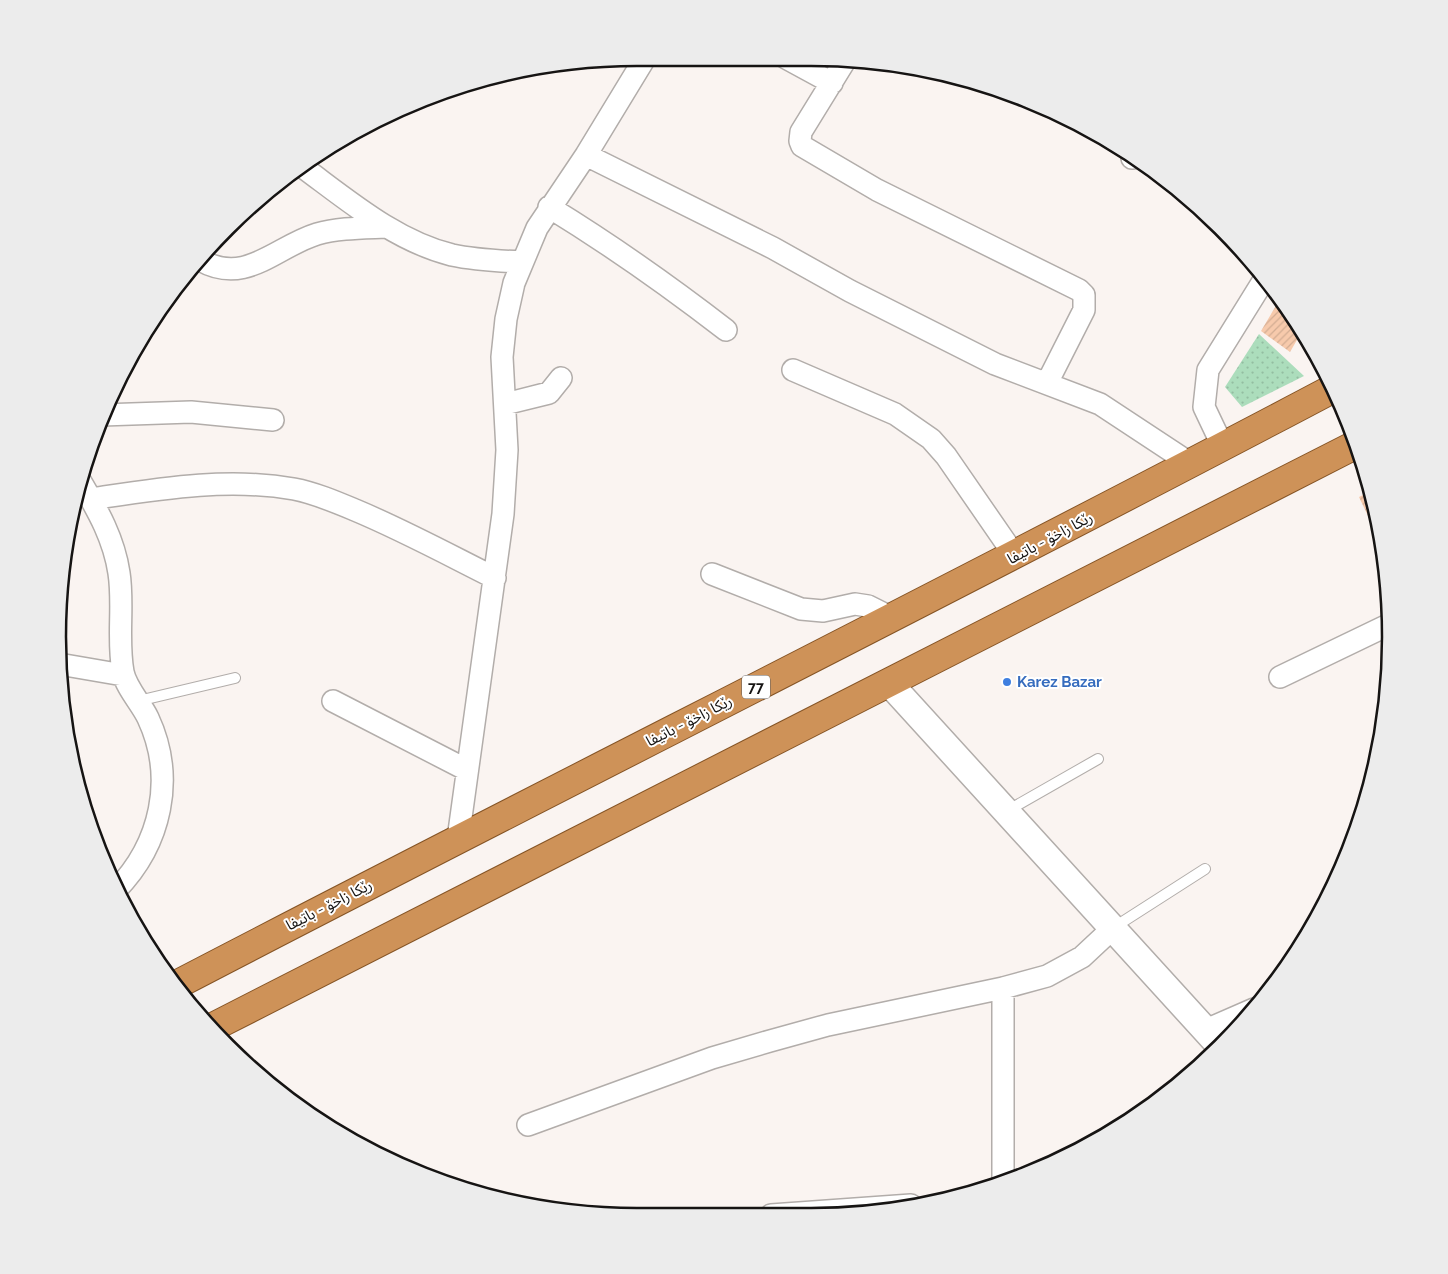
<svg xmlns="http://www.w3.org/2000/svg" width="1448" height="1274" viewBox="0 0 1448 1274" font-family="Raleway,'Noto Sans Arabic',sans-serif">
	<defs>
		<pattern id="grass-dots" width="8" height="8" patternUnits="userSpaceOnUse" patternTransform="scale(1.25)"><rect width="8" height="8" fill="#acddbc"/><path d="M2 2h.1M6 6h.1" fill="none" stroke="#93bda1" stroke-width="1.8" stroke-linecap="round"/></pattern>
		<pattern id="building-hatch" width="6" height="6" patternUnits="userSpaceOnUse" patternTransform="scale(1.25)"><rect width="6" height="6" fill="#f7caac"/><path d="M-1 1l2-2M0 6l6-6M5 7l2-2" fill="none" stroke="#d3ad93"/></pattern>
	</defs>
	<rect width="100%" height="100%" fill="#faf4f1"/>
	<path fill="url(#grass-dots)" d="M1259 334 1304 376 1242 407 1225 387Z"/>
	<path fill="url(#building-hatch)" d="M1280 299 1301 333 1290 352 1261 331Z
		M1371 491 1379 537H1378L1359 497Z"/>
	<g fill="none" stroke-linecap="round" stroke-linejoin="round">
		<defs>
			<path id="service" d="M138 701 235 678
				M1007 811 1098 759
				M1113 928 1205 869"/>
			<path id="minor" d="M786 58 832 83
				M846 59 801 132 800 141 802 146 877 190 1079 290 1084 295V310L1047 383
				M586 155 773 248 850 291 995 364 1100 404 1191 464
				M1132 158H1133
				M304 168C350 202 396 241 452 255 475 260 498 261 521 262
				M549 207C611 245 669 286 726 330
				M200 260C246 286 275 247 317 234 338 228 362 228 385 227
				M793 370 895 414 931 439 946 456 1015 556
				M505 404 549 393 561 378
				M102 415 191 412 273 420
				M1223 447 1204 407 1208 370 1265 278
				M81 482C98 511 114 539 119 573 124 605 117 639 123 672 126 688 141 703 148 718 176 778 161 844 116 890
				M91 499C158 489 227 477 294 489 315 493 336 502 355 510 403 530 449 555 495 578
				M712 574 801 609 823 611 855 604 868 606 892 618
				M59 664 123 675
				M1280 677 1388 625
				M333 701 467 770
				M458 839 503 514 507 450 502 357 506 319 514 283 537 228 586 155 645 58
				M1206 1030 1254 1009
				M528 1125 712 1058 770 1041 828 1025 1003 988 1047 976 1082 957 1112 929
				M1003 1181V988
				M771 1215 911 1205"/>
			<path id="tertiary" d="M890 684 1219 1045"/>
			<path id="trunk" d="M178 984C562 784 950 591 1334 388
				M211 1028 1355 445"/>
		</defs>
		<use href="#service" stroke="#b2adaa" stroke-width="12"/>
		<use href="#minor" stroke="#b2adaa" stroke-width="24"/>
		<use href="#tertiary" stroke="#b2adaa" stroke-width="29"/>
		<use href="#trunk" stroke="#855425" stroke-width="30"/>
		<use href="#service" stroke="#fff" stroke-width="10"/>
		<use href="#minor" stroke="#fff" stroke-width="21"/>
		<use href="#tertiary" stroke="#fff" stroke-width="26"/>
		<use href="#trunk" stroke="#ce9258" stroke-width="28"/>
	</g>
	<circle fill="#3f7fe0" stroke="#fff" stroke-width="2" cx="1007" cy="682" r="5"/>
	<g text-anchor="middle" dominant-baseline="central" stroke-width="4" stroke-linejoin="round" paint-order="stroke">
		<rect fill="#fff" stroke="#5c5a5a" stroke-width="1" x="742" y="675.5" width="28" height="23" rx="4"/>
		<g font-size="14" font-weight="bold" fill="#161413">
			<text x="756" y="687">77</text>
		</g>
		<g font-size="15" fill="#161413" stroke="#fff">
			<text transform="translate(1050 538) rotate(-28)">رێکا زاخۆ - باتیفا</text>
			<text transform="translate(689 721) rotate(-27)">رێکا زاخۆ - باتیفا</text>
			<text transform="translate(329 905) rotate(-27)">رێکا زاخۆ - باتیفا</text>
		</g>
		<g font-size="15" font-weight="bold" fill="#366cbe" stroke="#fff" text-anchor="start">
			<text x="1017" y="682">Karez Bazar</text>
		</g>
	</g>
	<path d="M0 0H1448V1274H0ZM637 66H811A571 571 0 0 1 1382 637V637A571 571 0 0 1 811 1208H637A571 571 0 0 1 66 637V637A571 571 0 0 1 637 66Z" fill="#ececec" fill-rule="evenodd"/>
	<path fill="none" stroke="#161413" stroke-width="2.5" d="M637 66H811A571 571 0 0 1 1382 637V637A571 571 0 0 1 811 1208H637A571 571 0 0 1 66 637V637A571 571 0 0 1 637 66Z"/>
</svg>
